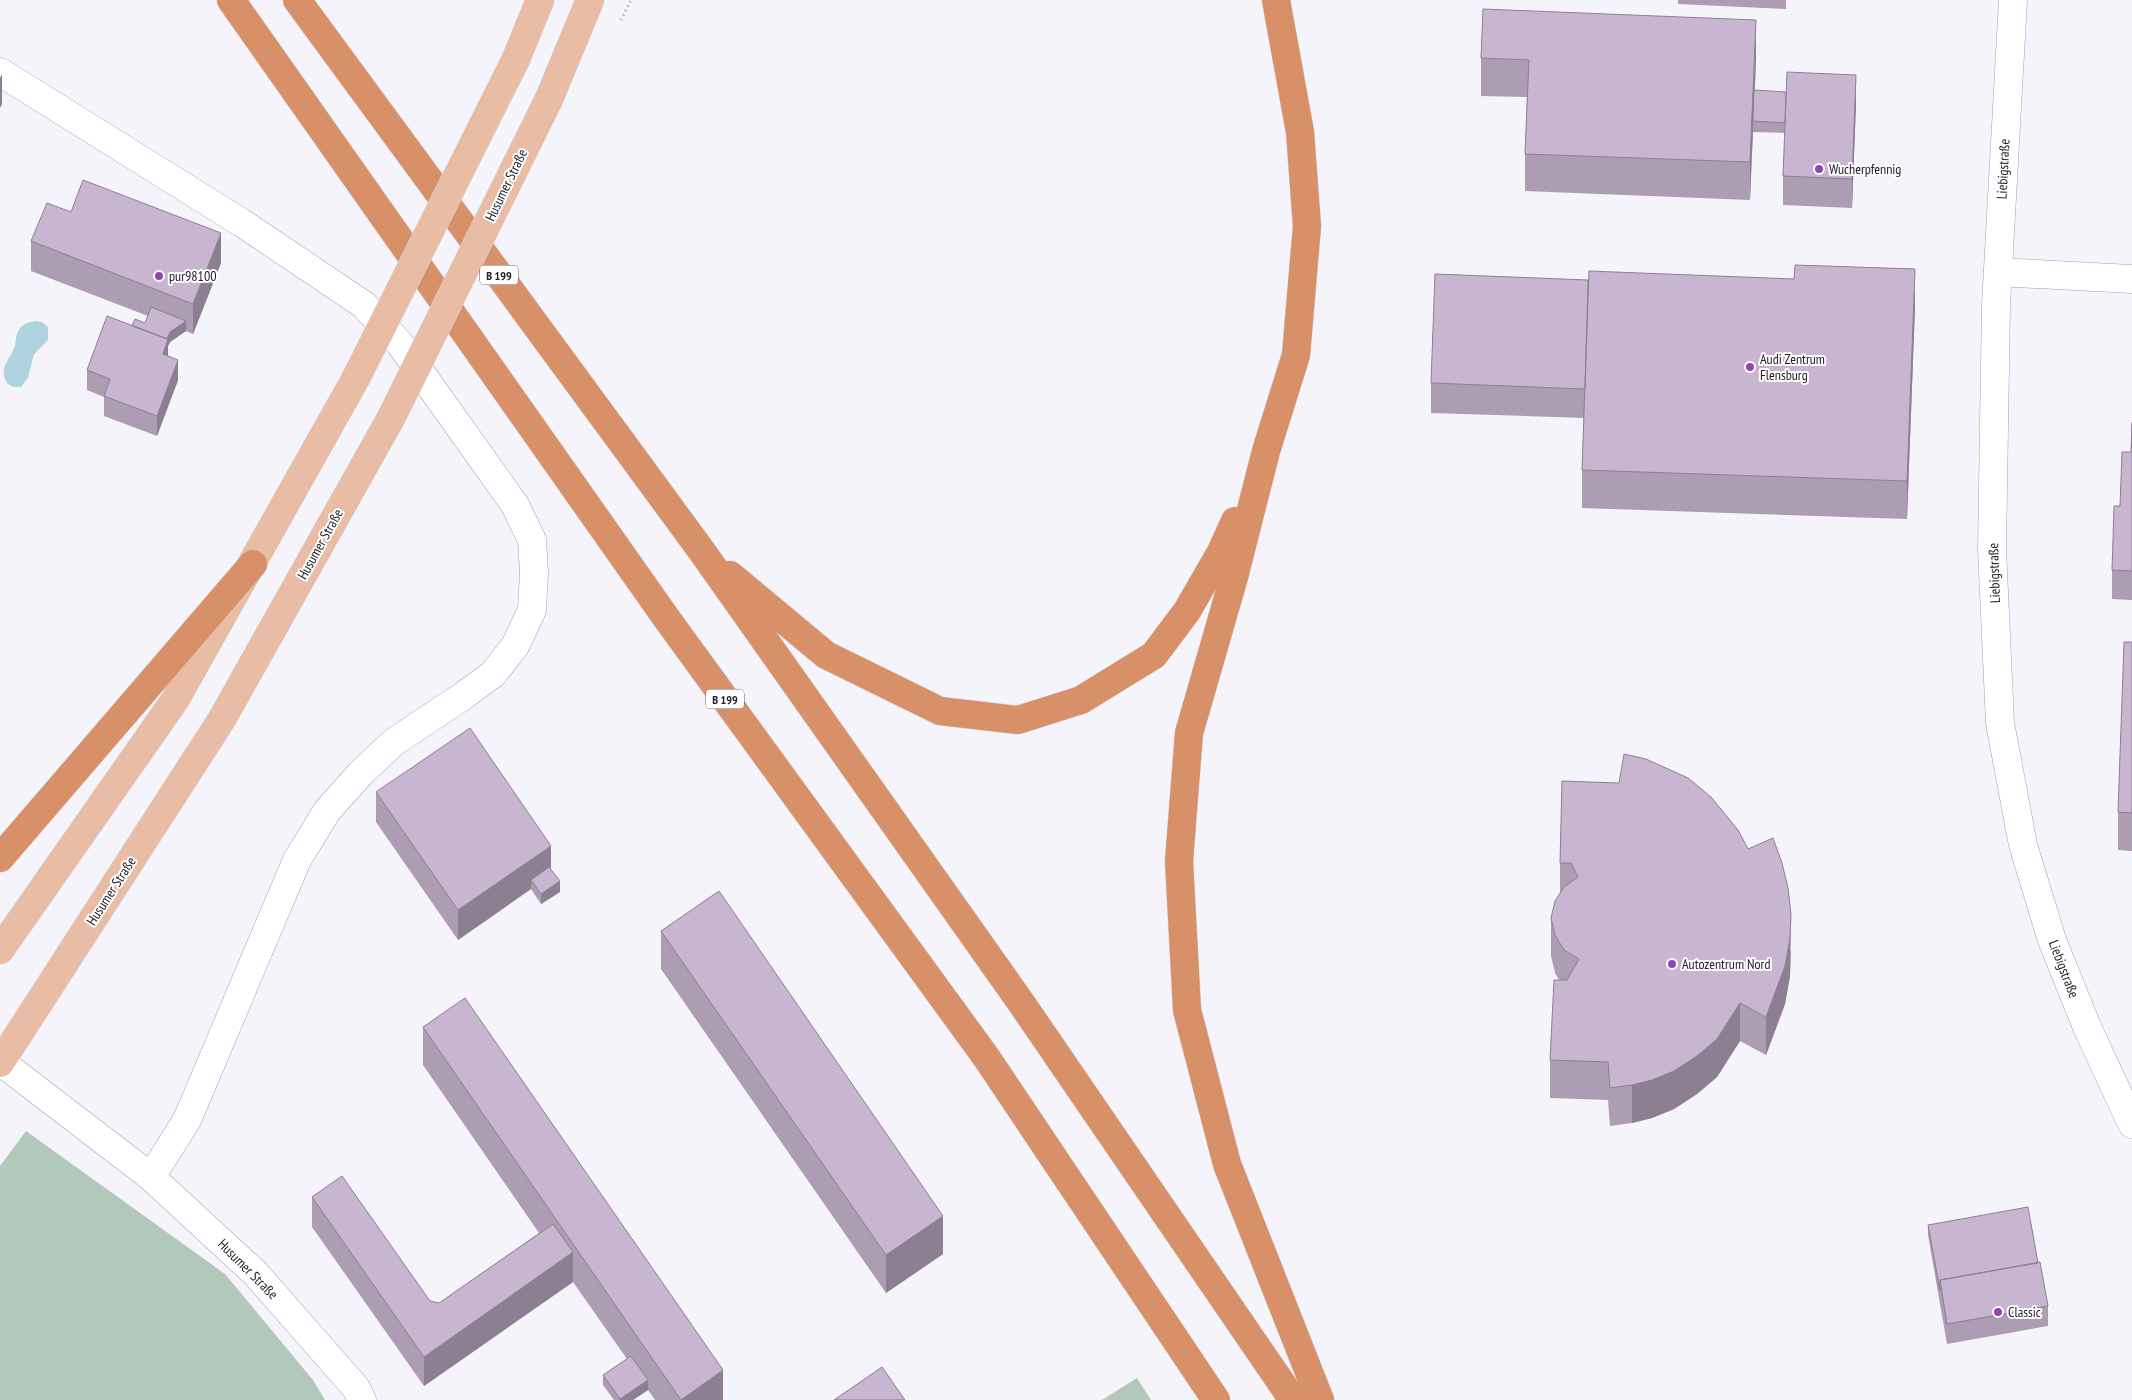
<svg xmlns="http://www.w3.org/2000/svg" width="2132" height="1400" viewBox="0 0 2132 1400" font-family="'PT Sans Narrow',sans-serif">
	<rect width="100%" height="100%" fill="#f5f4fa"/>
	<path fill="#b2c8bb" d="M26 1131 225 1274 313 1380 325 1400H0V1166Z
		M1137 1378 1151 1400H1102Z"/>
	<path fill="#afd3df" d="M36 321 42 322 48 327V340L34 354 28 378 21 387C14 387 8 387 5 379 0 366 11 358 15 346 16 339 16 333 21 327 25 323 30 322 36 321Z"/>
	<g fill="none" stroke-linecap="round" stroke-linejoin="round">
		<defs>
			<path id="minor" d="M2013 0 1996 305 1992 549 2000 723 2023 845 2052 940 2087 1027 2132 1124
				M0 72 242 223 364 305 401 345 515 505 532 540 534 572 532 610 515 646 493 674 463 696 394 742 360 774 327 811 297 860 187 1120 151 1177
				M1998 272 2132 279
				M1 1062 151 1177 256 1274 356 1388 362 1400"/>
			<path id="major" d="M516 59 540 0
				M549 99 590 0
				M0 950 175 700 356 378
				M0 1063 222 719 391 418"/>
			<path id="highway" d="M231 0 667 619 986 1057 1216 1400
				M297 0 701 550 1022 1004 1293 1400
				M1276 0 1300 132 1307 226 1296 355 1266 451 1234 577 1189 733 1179 861 1187 1010 1227 1164 1320 1400
				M730 575 826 655 940 711 1018 720 1081 700 1154 655 1187 611 1221 552 1235 521
				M0 858 253 564"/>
		</defs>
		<use href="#minor" stroke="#a39fba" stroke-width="29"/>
		<use href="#major" stroke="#d3d2d4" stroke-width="29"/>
		<use href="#highway" stroke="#d3d2d4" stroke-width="29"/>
		<path stroke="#9b9aa1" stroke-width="3" stroke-dasharray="1 4" stroke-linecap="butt" d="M621 20 631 0"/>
		<use href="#minor" stroke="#fff" stroke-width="28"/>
		<use href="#major" stroke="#e8bca5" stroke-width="28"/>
		<use href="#highway" stroke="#d89069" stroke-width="28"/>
		<defs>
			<path id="major-bridge" d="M356 378 516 59
				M391 418 549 99"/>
		</defs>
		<use href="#major-bridge" stroke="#d3d2d4" stroke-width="29" stroke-linecap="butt"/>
		<use href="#major-bridge" stroke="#e8bca5" stroke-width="28"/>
	</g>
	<path fill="#ac9db3" d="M1678 0H1786V9L1678 4Z
		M1756 57 1755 90 1856 104 1852 208 1783 205V176L1785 133 1753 132 1750 200 1525 191V154L1527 97 1481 96V58Z
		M71 212 221 263 193 334 186 331 170 342 168 346V356L178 380 157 436 104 416V397L87 390V370L145 323 148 316 31 271V241Z
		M1915 307 1907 519 1582 508V470L1584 418 1431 413V383Z
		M2132 422V600L2112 599V570L2120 506 2131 452Z
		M2132 642V851L2118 850V812Z
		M1562 781 1791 951 1790 976 1785 1004 1766 1055 1740 1041 1717 1077 1697 1094 1674 1109 1652 1118 1632 1123 1610 1126 1608 1100 1550 1098V1060L1559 980 1555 973 1551 956V918L1560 894V863Z
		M376 792 551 869 560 892 541 904 531 889 458 940 376 822Z
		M661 931 943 1254 886 1293 661 969Z
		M423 1027 723 1400H655L648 1390 633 1400H614L603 1385V1375L627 1359 573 1282 424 1386 312 1227V1197L430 1301 439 1303 539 1233 423 1065Z
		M1928 1225 2038 1263 2048 1306V1326L1947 1344 1928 1235Z"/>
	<path fill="#8c7f92" d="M1756 20V57L1750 200V162Z
		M2 74V104L0 108V78Z
		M1856 75V104L1852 208V179Z
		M221 233V263L193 334V304Z
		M1915 269V307L1907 519V481Z
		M186 321V331L170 342 168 346V359L163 354 170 332Z
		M178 360V380L157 436V416Z
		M551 846V875L531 880V889L458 940V910Z
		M560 881V892L541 904V894Z
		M1791 914 1790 976 1785 1004 1766 1055V1017Z
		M1740 1003V1041L1717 1077 1697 1094 1674 1109 1652 1118 1632 1123V1085Z
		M943 1216V1254L886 1293V1255Z
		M573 1252V1282L424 1386V1357Z
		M723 1370V1400H681Z
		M648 1380V1390L633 1400H620V1399Z"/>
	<path fill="#c8b6d0" stroke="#8c7f92" d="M1483 9 1756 20 1750 162 1525 154 1529 60 1481 58Z
		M1787 72 1856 75 1852 179 1783 176Z
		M1754 90 1786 92 1785 123 1753 121Z
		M83 180 221 233 193 304 31 241 47 203 71 212Z
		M1795 265 1915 269 1907 481 1582 470 1589 271 1794 279Z
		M1435 274 1588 280 1585 389 1431 383Z
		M151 307 186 321 170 332 167 339 132 326 135 319 145 323Z
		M107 316 168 339 163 354 178 360 157 416 104 396 110 379 87 370Z
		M2132 422V571L2112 570 2114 506H2120L2122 452H2131Z
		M2124 642H2132V813L2118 812Z
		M470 728 551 846 458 910 376 792Z
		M1624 754 1646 759 1688 778 1711 797 1738 830 1748 849 1773 838 1782 863 1788 888 1791 914 1790 938 1785 966 1766 1017 1740 1003 1717 1039 1697 1056 1674 1071 1652 1080 1632 1085 1610 1088 1608 1062 1550 1060 1554 980H1567L1579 959 1564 950 1555 935 1551 918 1555 901 1564 887 1578 877 1571 863H1560L1562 781 1619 783Z
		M549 867 560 881 541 894 531 880Z
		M719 891 943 1216 886 1255 661 931Z
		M465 998 723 1370 681 1400 423 1027Z
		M342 1176 430 1301 439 1303 553 1224 573 1252 424 1357 312 1197Z
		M2028 1207 2038 1263 1940 1280V1290L1928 1225Z
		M2040 1262 2048 1306 1947 1324 1940 1280Z
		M631 1356 648 1380 620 1399 603 1375Z
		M882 1367 905 1400H834Z"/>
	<g fill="#9244b5" stroke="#fff" stroke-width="2">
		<circle cx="1819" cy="169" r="5"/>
		<circle cx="159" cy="276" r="5"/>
		<circle cx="1750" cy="367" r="5"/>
		<circle cx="1672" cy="964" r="5"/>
		<circle cx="1998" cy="1312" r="5"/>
	</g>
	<g text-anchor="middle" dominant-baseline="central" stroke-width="4" stroke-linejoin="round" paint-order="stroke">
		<g fill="#fff" stroke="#64636a" stroke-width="1">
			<rect x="480" y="265.5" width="38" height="19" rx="4"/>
			<rect x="706" y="689.5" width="38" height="19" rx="4"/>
		</g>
		<g font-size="12" font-weight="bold" fill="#21202a">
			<text x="499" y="275">B 199</text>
			<text x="725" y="699">B 199</text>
		</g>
		<g font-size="14" fill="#21202a" stroke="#fff" text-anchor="start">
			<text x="1829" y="169">Wucherpfennig</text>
			<text x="169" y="276">pur98100</text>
			<text x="1760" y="359">Audi Zentrum<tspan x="1760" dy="16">Flensburg</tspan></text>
			<text x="1682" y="964">Autozentrum Nord</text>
			<text x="2008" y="1312">Classic</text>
		</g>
		<g font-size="14" fill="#21202a" stroke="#fff">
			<text transform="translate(2003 169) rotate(-87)">Liebigstraße</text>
			<text transform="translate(506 185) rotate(-64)">Husumer Straße</text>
			<text transform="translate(320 544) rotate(-61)">Husumer Straße</text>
			<text transform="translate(1994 573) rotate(-92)">Liebigstraße</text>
			<text transform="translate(111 891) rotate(-57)">Husumer Straße</text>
			<text transform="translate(2064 969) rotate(69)">Liebigstraße</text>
			<text transform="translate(248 1269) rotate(45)">Husumer Straße</text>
		</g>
	</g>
</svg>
